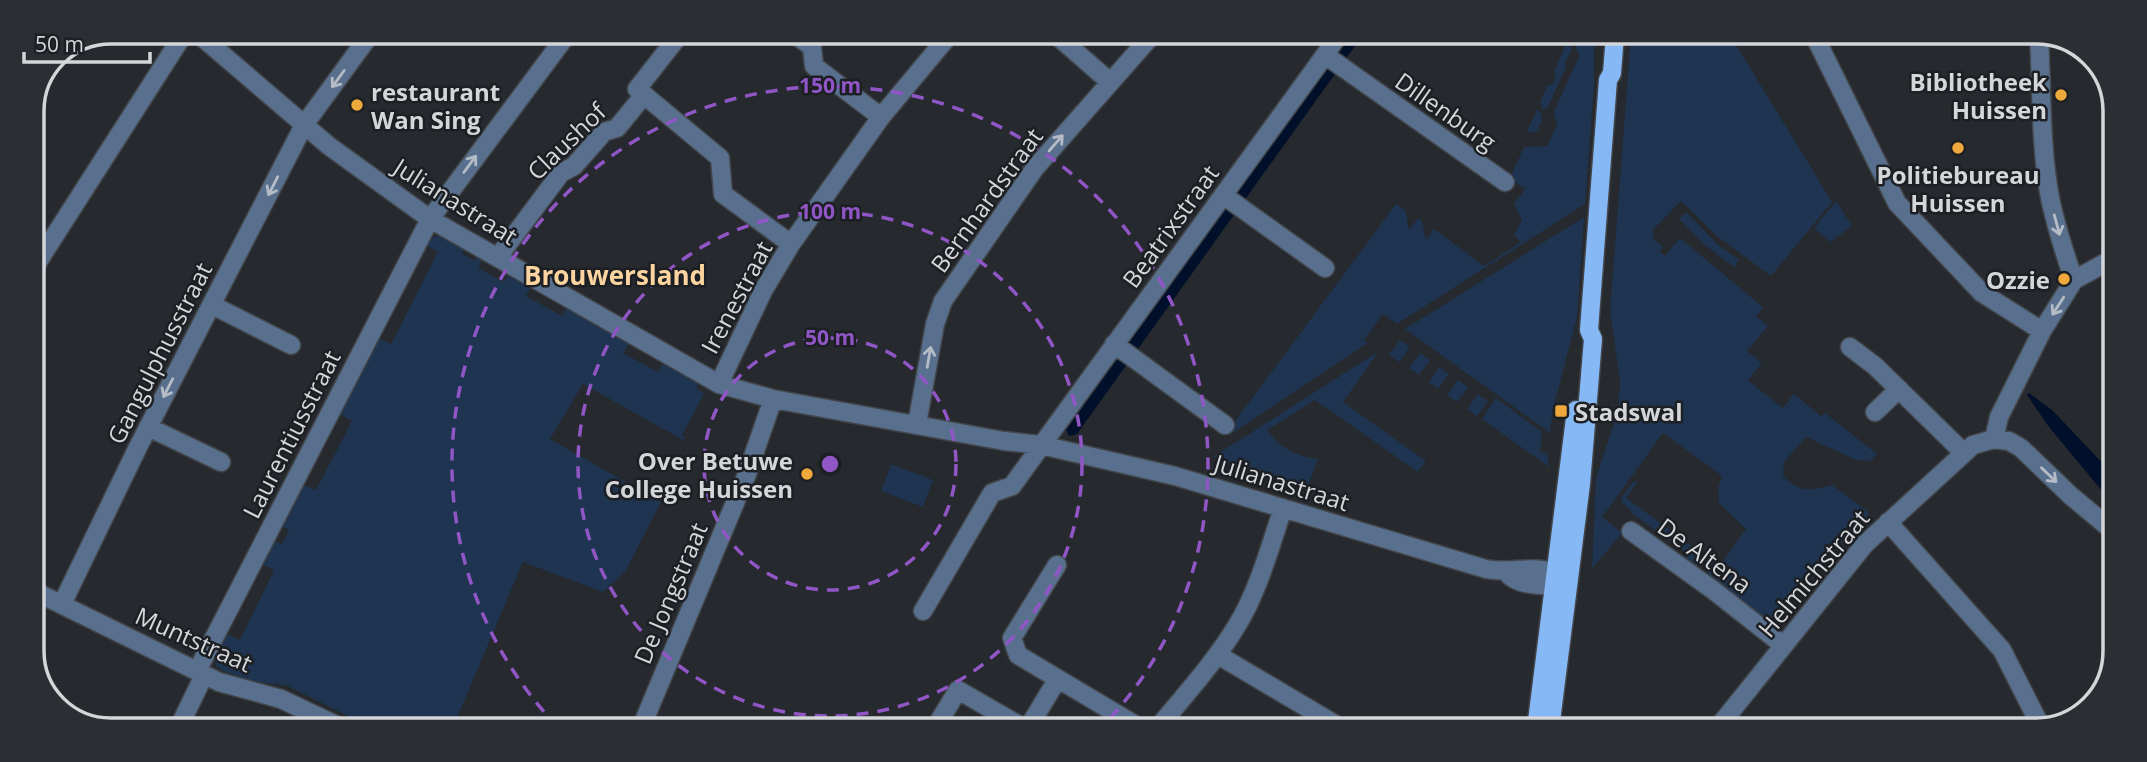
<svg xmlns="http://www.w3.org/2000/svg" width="2147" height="762" viewBox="0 0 2147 762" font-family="'Open Sans',sans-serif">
	<rect width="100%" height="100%" fill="#26292d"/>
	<path fill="#1e3450" d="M1572 35H1594V85L1585 204 1397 324 1383 314 1364 340 1368 343 1228 436 1227 432 1396 204 1406 211 1409 230 1418 218 1422 221 1426 240 1434 229 1484 266 1521 242 1514 235 1522 220 1514 204 1525 189 1510 178 1524 147 1547 146 1557 125 1554 112 1579 56Z
		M1631 35H1730L1832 202 1771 276 1717 236 1681 201 1652 231 1654 235 1652 238 1663 247 1660 252 1665 256 1680 238 1763 307 1756 316 1768 326 1747 351 1762 363 1748 380 1750 382 1783 408 1794 394 1821 416 1825 413 1877 454 1870 461 1856 460 1806 437 1784 462 1783 476C1801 493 1809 491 1832 485L1867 511 1870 520 1811 566 1782 604 1785 607 1776 619 1782 624 1774 633 1704 578 1710 569 1700 562 1694 572 1682 563 1688 554 1630 512 1631 510 1623 504 1621 498 1634 481 1637 483 1626 498 1719 566 1746 529 1719 503 1718 489 1722 476 1663 433 1602 517 1622 533 1592 569 1596 478 1618 411 1620 381 1610 311Z
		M1567 42 1572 50 1565 63 1566 67 1548 107 1543 110 1540 102 1547 86 1552 84 1556 76 1554 71Z
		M1537 110 1540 111 1542 119 1538 130 1532 133 1527 131Z
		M1836 201 1852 226 1830 242 1814 228Z
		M1686 212 1718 245 1739 260 1734 267 1706 246 1679 219Z
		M1584 217 1577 317 1553 409 1550 433 1405 329Z
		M440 236 466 247 462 254 474 260 479 253 484 256 478 268 504 282 511 271 533 284 526 296 562 316 569 304 631 340 623 353 658 372 666 359 700 380 696 388 704 394 682 435 685 438 683 440 583 384 550 439 661 502 625 572 603 592 523 562 453 727H370L286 685 256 682 223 671 216 666 215 657 227 634 240 640 274 570 262 564 274 541 282 544 289 530 282 526 303 485 316 490 352 421 340 414 378 338 391 344 438 252 426 245 433 237Z
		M1400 340 1410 347 1399 362 1389 355Z
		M1379 351 1343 402 1426 461 1418 472 1315 400 1267 430C1280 448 1296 456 1318 459L1308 486 1213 457Z
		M1420 353 1430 360 1419 375 1409 368Z
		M1439 367 1449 374 1438 389 1429 382Z
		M1458 380 1468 387 1457 402 1447 395Z
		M1478 394 1488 401 1477 416 1467 409Z
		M1496 398 1542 432 1540 452 1547 453 1549 467 1482 419Z
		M891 464 933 480 923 507 881 491Z"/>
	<path fill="#00102b" d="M1352 41 1355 46 1077 434 1069 436 1066 430 1345 42Z
		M2029 393 2052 410 2113 474V504L2049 427 2027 395Z"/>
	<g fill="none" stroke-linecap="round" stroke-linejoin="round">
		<defs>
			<path id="minor" d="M196 32 329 146 430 219 719 384 773 399 1004 441 1041 445 1175 476 1486 569C1518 575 1538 560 1569 580 1553 587 1520 588 1507 573
				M681 33 637 89 720 158 723 194 791 244
				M793 33 812 47 814 66 881 117
				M1054 33 1110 82
				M1814 35 1897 203 1982 293 2042 331
				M2039 36C2042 90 2040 149 2051 203 2057 229 2065 255 2074 280
				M1325 55 1505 182
				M1223 195 1325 268
				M498 257 561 173 574 166 604 132 617 128 644 95
				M32 271 185 32
				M212 305 291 345
				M1114 344 1225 425
				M1850 347 1875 366 1963 452
				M719 384 763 291 791 244 881 117 951 33
				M1875 412 1899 389
				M917 424 935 324 943 301 1035 168 1153 34
				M148 427 221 462
				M1994 439 1999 417 2042 331 2074 280 2114 258
				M1888 522 2002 650 2042 729
				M1631 531 1713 590 1783 645
				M1057 565 1012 638 1018 655 1142 729
				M32 590 219 682 281 699 340 727
				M62 604 138 447 304 125 372 32
				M923 611 992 493 1012 486 1325 55 1335 40 1331 34
				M1218 655 1343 729
				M197 671 430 219 569 32
				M179 727 204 675
				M641 728 747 474 773 399
				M935 728 958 690 1024 728
				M1028 728 1057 680
				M1150 729 1161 724C1190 689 1221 655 1243 615 1261 581 1271 544 1283 508
				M1716 730 1865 544 1973 445 1994 439 2009 441 2021 448 2071 496 2112 530"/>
			<path id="major" d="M1536 729 1576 410
				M1550 729 1581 484 1593 339 1589 330 1608 80 1612 73 1615 35"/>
		</defs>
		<use href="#minor" stroke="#424549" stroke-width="21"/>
		<use href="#major" stroke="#424549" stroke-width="21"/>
		<use href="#minor" stroke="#58708e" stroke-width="18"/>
		<use href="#major" stroke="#86b8f5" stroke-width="18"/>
	</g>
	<defs><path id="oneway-shaft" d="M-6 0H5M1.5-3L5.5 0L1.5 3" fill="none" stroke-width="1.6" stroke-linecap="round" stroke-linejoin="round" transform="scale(1.75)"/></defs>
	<g stroke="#b5bcc6">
		<use href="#oneway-shaft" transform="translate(338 79) rotate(126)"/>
		<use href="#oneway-shaft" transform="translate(1056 143) rotate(-49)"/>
		<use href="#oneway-shaft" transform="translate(470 164) rotate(-54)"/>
		<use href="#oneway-shaft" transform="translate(273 186) rotate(117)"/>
		<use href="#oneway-shaft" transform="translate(2057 225) rotate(75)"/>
		<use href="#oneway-shaft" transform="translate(2058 306) rotate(123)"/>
		<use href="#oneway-shaft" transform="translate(929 357) rotate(-80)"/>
		<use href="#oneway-shaft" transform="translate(168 388) rotate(117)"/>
		<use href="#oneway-shaft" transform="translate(2049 475) rotate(44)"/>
	</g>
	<g fill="none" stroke="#9156c6" stroke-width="3.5" stroke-dasharray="12 9">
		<circle cx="830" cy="464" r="126"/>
		<circle cx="830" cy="464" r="252"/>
		<path d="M558 727A378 378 0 1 1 1102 727"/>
	</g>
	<g fill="#eea83c" stroke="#1c1f23" stroke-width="2.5">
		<circle cx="2061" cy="95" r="7"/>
		<circle cx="357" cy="105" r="7"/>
		<circle cx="1958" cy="148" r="7"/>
		<circle cx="2064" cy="279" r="7"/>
		<rect x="1554" y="404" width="14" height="14" rx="3.5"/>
		<circle cx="807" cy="474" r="7"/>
	</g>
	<g text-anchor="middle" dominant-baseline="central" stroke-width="5" stroke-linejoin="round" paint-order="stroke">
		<g font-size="24" font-weight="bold" fill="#d4d6d9" stroke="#1c1f23" text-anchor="end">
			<text x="2047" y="81">Bibliotheek<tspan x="2047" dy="28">Huissen</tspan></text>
			<text x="371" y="91" text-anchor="start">restaurant<tspan x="371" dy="28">Wan Sing</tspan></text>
			<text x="1958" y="174" text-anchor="middle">Politiebureau<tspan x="1958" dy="28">Huissen</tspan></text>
			<text x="2050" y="279">Ozzie</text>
			<text x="1575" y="411" text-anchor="start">Stadswal</text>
			<text x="793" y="460">Over Betuwe<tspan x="793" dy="28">College Huissen</tspan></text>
		</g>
		<g font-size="24" fill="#d4d6d9" stroke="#1c1f23">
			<text transform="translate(1446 111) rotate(35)">Dillenburg</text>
			<text transform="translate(566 141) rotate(-44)">Claushof</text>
			<text transform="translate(986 200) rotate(-54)">Bernhardstraat</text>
			<text transform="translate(456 201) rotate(32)">Julianastraat</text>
			<text transform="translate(1170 226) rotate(-54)">Beatrixstraat</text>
			<text transform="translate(736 297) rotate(-62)">Irenestraat</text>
			<text transform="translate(159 353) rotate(-63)">Gangulphusstraat</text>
			<text transform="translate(291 434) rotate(-63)">Laurentiusstraat</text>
			<text transform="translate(1282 482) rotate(17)">Julianastraat</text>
			<text transform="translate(1705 555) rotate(36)">De Altena</text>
			<text transform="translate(1813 573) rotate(-50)">Helmichstraat</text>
			<text transform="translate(670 593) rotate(-67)">De Jongstraat</text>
			<text transform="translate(194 639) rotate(24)">Muntstraat</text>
		</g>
		<g font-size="26" font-weight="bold" fill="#fcd4a0" stroke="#1c1f23">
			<text x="615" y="275">Brouwersland</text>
		</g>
	</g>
	<path d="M0 0H2147V762H0ZM111 44H2036A67 67 0 0 1 2103 111V651A67 67 0 0 1 2036 718H111A67 67 0 0 1 44 651V111A67 67 0 0 1 111 44Z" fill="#2b2e32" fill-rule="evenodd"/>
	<path fill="none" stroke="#d4d6d9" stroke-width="3.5" d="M111 44H2036A67 67 0 0 1 2103 111V651A67 67 0 0 1 2036 718H111A67 67 0 0 1 44 651V111A67 67 0 0 1 111 44Z"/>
	<circle cx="830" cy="464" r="10" fill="#9156c6" stroke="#1c1f23" stroke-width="3.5"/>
	<g font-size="21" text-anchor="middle" font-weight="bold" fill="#9156c6" stroke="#1c1f23" stroke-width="5" stroke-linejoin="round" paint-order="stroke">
		<text x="830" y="93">150 m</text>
		<text x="830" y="219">100 m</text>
		<text x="830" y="345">50 m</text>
	</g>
	<path d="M24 52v10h126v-10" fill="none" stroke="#d4d6d9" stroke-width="3.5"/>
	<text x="35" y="52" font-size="21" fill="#d4d6d9" stroke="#1c1f23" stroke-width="5" paint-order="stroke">50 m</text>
</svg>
